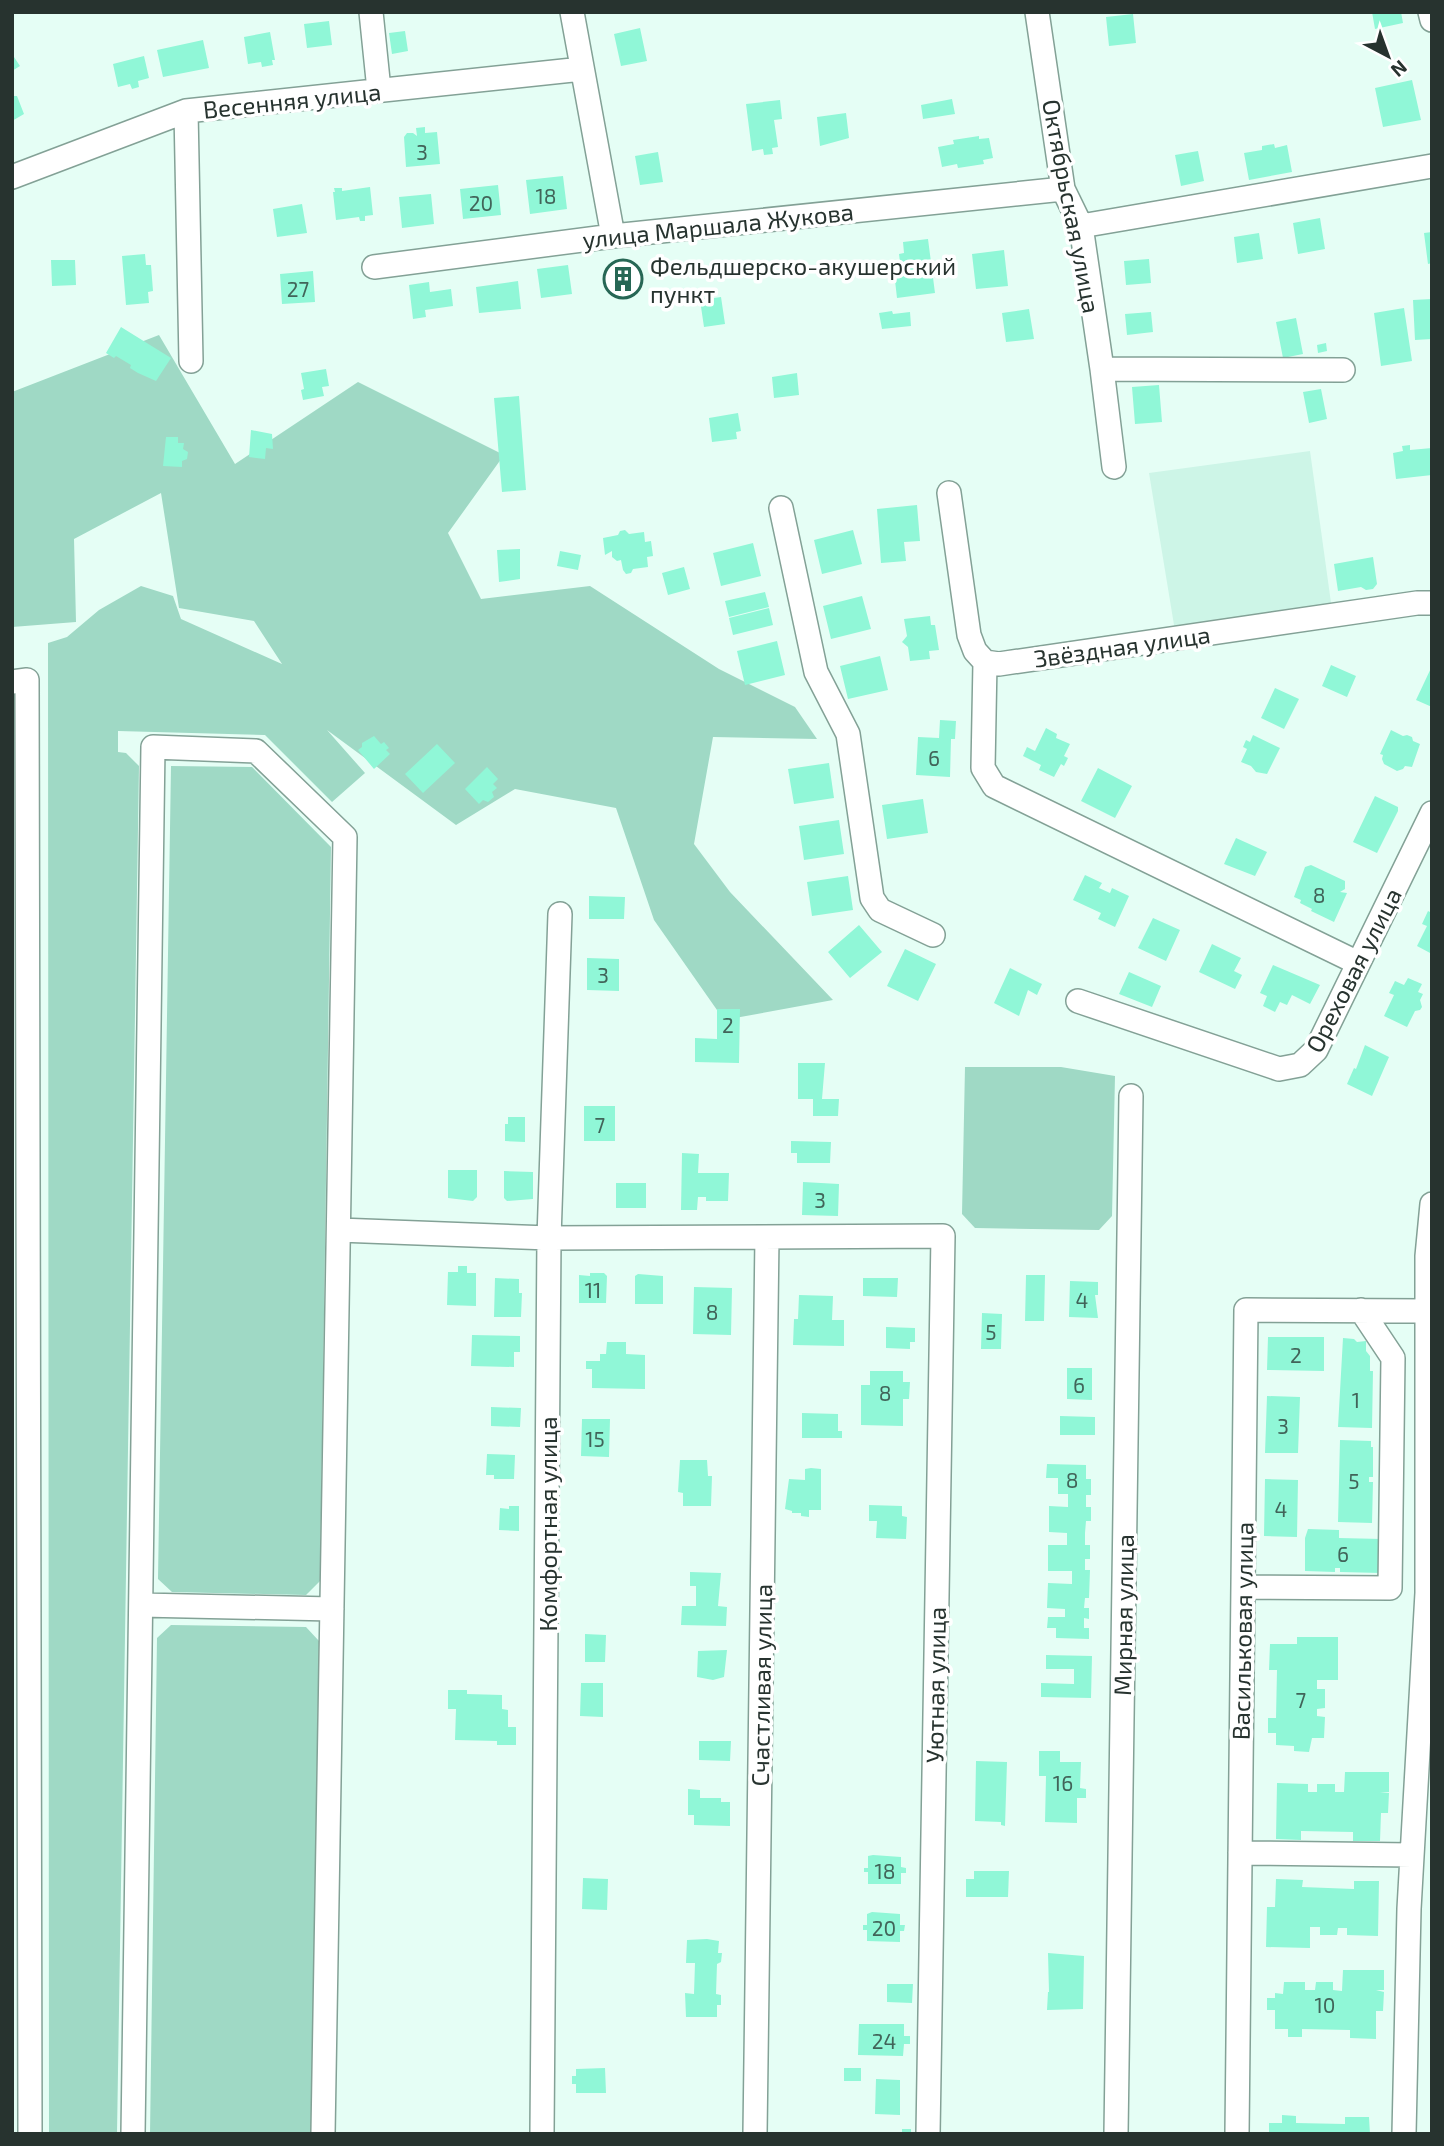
<svg xmlns="http://www.w3.org/2000/svg" width="1444" height="2146" viewBox="0 0 1444 2146" font-family="'Exo 2',sans-serif">
	<rect width="100%" height="100%" fill="#e5fef5"/>
	<path fill="#cdf5e7" d="M1310 451 1332 610 1175 631 1149 473Z"/>
	<path fill="#9fd9c5" d="M159 335 235 464 358 382 504 455 448 533 481 599 590 586 719 669 795 707 817 739 713 737 694 844 730 892 833 1000 724 1020 654 920 616 808 515 789 456 825 327 730 365 773 332 802 265 735 118 731V752L126 753 139 766 117 2134H49L48 643 67 637 99 610 141 586 173 596 181 619 282 664 254 621 179 608 161 493 74 539 76 622 12 627V392Z
		M171 766 252 767 331 847 320 1581 306 1595 172 1592 158 1579Z
		M965 1067H1061L1115 1076 1112 1216 1099 1230 975 1228 962 1214Z
		M171 1625 306 1627 319 1641 311 2134H150L157 1638Z"/>
	<path fill="#90f7d7" d="M1372 12H1401L1403 23 1375 29Z
		M1133 14 1136 43 1109 46 1106 17Z
		M329 21 332 45 307 48 304 24Z
		M640 28 647 61 621 66 614 34Z
		M405 31 408 51 392 54 389 33Z
		M270 32 275 60H272L273 65 262 67 261 62 248 64 244 37Z
		M203 40 209 68 163 77 157 50Z
		M12 54 20 66 12 71Z
		M144 56 149 78 138 81 139 87 132 89 130 84 118 87 113 64Z
		M1412 80 1421 120 1383 127 1375 88Z
		M12 96H17L24 114 12 121Z
		M952 99 955 114 923 119 921 105Z
		M780 100 782 119 774 120 778 147 772 148 773 154 764 155 763 149 752 151 746 104Z
		M846 113 849 138 820 146 817 117Z
		M425 127V133L437 132 440 164 406 167 404 137 407 133H413L417 136 416 128Z
		M979 136V139L989 138 993 158 983 160 984 164 958 168 957 164 942 167 938 147 954 144 953 140Z
		M1274 144 1275 148 1287 145 1292 172 1249 180 1244 153 1262 150V146Z
		M1198 151 1204 181 1181 186 1175 155Z
		M658 152 663 182 640 185 635 156Z
		M563 176 567 209 530 214 526 180Z
		M498 185 501 215 463 219 460 189Z
		M370 187 373 215 365 216V221H360L359 217 336 220 333 192H335L334 188H342V191Z
		M431 194 434 224 402 228 399 197Z
		M302 204 307 233 277 237 273 209Z
		M1320 218 1325 249 1298 254 1293 223Z
		M1432 232V263L1428 264 1424 233Z
		M1259 233 1263 259 1237 263 1234 237Z
		M928 239 935 293 897 298 893 263 900 262 899 254 904 253 903 242Z
		M1004 250 1008 286 976 289 972 254Z
		M145 254 146 265H151L153 291 148 292 149 303 126 305 122 256Z
		M1149 259 1151 283 1126 285 1124 261Z
		M51 260H75L76 285 52 286Z
		M635 264 639 289 611 294 607 269Z
		M568 265 572 294 541 298 537 269Z
		M313 271 315 302 282 304 280 274Z
		M518 281 521 309 479 313 476 287Z
		M429 282 430 292 451 289 453 306 425 310 426 317 413 319 409 285Z
		M712 295 714 298 721 297 725 324 704 327 700 300Z
		M1432 299V339L1415 340 1413 300Z
		M1404 308 1412 361 1381 366 1374 313Z
		M1029 309 1034 339 1006 342 1002 313Z
		M892 311 893 314 910 312 911 326 882 329 879 313Z
		M1151 312 1153 332 1127 335 1125 314Z
		M1296 318 1303 354 1283 358 1276 322Z
		M121 327 171 358 156 381 138 373 130 368 131 365 116 356 114 358 106 353Z
		M1326 343 1327 351 1318 353 1317 345Z
		M326 369 329 386 322 387 324 396 303 400 301 390 304 389 301 373Z
		M797 373 799 395 774 398 772 377Z
		M1159 385 1162 422 1135 424 1132 387Z
		M1321 389 1327 419 1309 423 1303 392Z
		M519 396 526 490 502 492 494 398Z
		M738 413 741 431 736 432 737 439 712 442 709 418Z
		M251 430 272 434 273 449 266 448 265 459 249 457Z
		M166 437H178V443H184L183 449 188 452 187 459 182 461V467L163 466Z
		M1410 445V450L1432 448V475L1396 479 1393 453 1403 451 1402 446Z
		M917 505 920 541 904 542 906 561 881 563 877 509Z
		M625 530 629 534 644 532 645 542 651 541 653 556 647 557 648 567 633 569 631 573 626 574 623 570 621 560 617 561 612 557V551L605 555 603 538 618 535 620 531Z
		M853 530 862 564 822 574 814 540Z
		M753 543 761 576 721 586 713 553Z
		M520 549V579L499 582 497 550Z
		M560 551 581 555 578 570 557 566Z
		M1373 557 1377 584 1373 589 1366 590 1361 587 1338 591 1334 564Z
		M684 567 690 589 668 595 662 573Z
		M765 592 769 607 729 617 725 601Z
		M862 596 871 629 831 639 823 606Z
		M769 608 773 625 733 635 729 618Z
		M930 616 931 625H935L939 650 929 651 930 659 910 661 908 647 902 642 907 636 904 619Z
		M777 641 785 675 745 685 737 651Z
		M880 656 888 690 848 699 840 666Z
		M1331 665 1356 676 1347 697 1322 686Z
		M1432 666V707L1416 700Z
		M1275 688 1299 699 1284 729 1261 718Z
		M940 720 956 721 955 739H951L950 777 916 775 918 737 939 738Z
		M1046 728 1057 734 1056 738 1070 744 1064 756 1068 758 1064 766 1061 764 1054 777 1039 770 1041 765 1023 756 1027 747 1035 751Z
		M1391 730 1403 736 1407 735 1412 737 1413 741 1420 744 1412 767 1405 766 1403 769 1397 771 1384 764 1382 759 1383 755 1380 754Z
		M1253 735 1280 748 1267 774 1256 772 1251 766 1241 762 1247 749 1243 747 1246 740 1250 742Z
		M374 736 381 744 384 742 389 748 386 750 390 754 374 769 358 750 362 747V743Z
		M437 744 455 763 423 793 405 774Z
		M829 763 834 798 794 804 788 769Z
		M487 767 498 779 493 784 497 788 492 792 494 797 488 802 483 800 479 804 465 789Z
		M1098 768 1132 786 1115 818 1081 801Z
		M1375 796 1398 807V811L1377 853 1353 842Z
		M923 799 928 833 887 839 882 805Z
		M839 820 844 854 804 860 799 826Z
		M1236 838 1267 852 1255 876 1224 864Z
		M1311 865 1345 881V889L1340 892 1347 893 1334 922 1311 911 1312 909 1300 903 1301 900 1294 897 1305 867Z
		M1085 875 1102 883 1099 888 1110 893 1112 888 1129 896 1115 927 1098 919 1101 913 1073 900Z
		M848 876 853 910 812 916 807 882Z
		M589 896 625 897 624 919H589Z
		M1428 911 1432 913V954L1417 946 1427 926 1422 924Z
		M1153 918 1180 930 1166 961 1138 948Z
		M859 925 882 952 850 978 828 952Z
		M1212 944 1241 958 1234 971 1242 975 1235 989 1199 972Z
		M905 949 936 964 918 1001 887 986Z
		M587 958 619 959V991L587 990Z
		M1273 965 1320 985 1310 1004 1292 995 1287 1005 1280 1002 1275 1012 1263 1006 1267 996 1260 993Z
		M1010 968 1042 984 1037 995 1028 990 1019 1016 994 1003Z
		M1129 972 1161 986 1152 1007 1119 994Z
		M1408 978 1422 984 1418 992 1423 994 1420 1000 1422 1007 1420 1010 1415 1011 1407 1027 1384 1016 1394 995 1389 993 1395 981 1404 985Z
		M717 1009H740L739 1063 695 1062V1038L717 1039Z
		M1365 1045 1389 1057 1372 1096 1347 1084 1354 1068 1356 1069Z
		M798 1063H825L822 1099H839L838 1116H813V1099H798Z
		M584 1106H615V1141H584Z
		M508 1117H525V1142L505 1141V1124H508Z
		M791 1141 831 1142 830 1163H797V1153H791Z
		M682 1153 699 1154 698 1173H729L728 1201H706V1197H698L697 1210H681Z
		M448 1170H477V1197L473 1201 448 1198Z
		M504 1171 533 1172V1199L507 1201 504 1198Z
		M803 1182 839 1184 838 1216 802 1215Z
		M616 1183H646V1208H616Z
		M458 1266H467V1273H476V1306L447 1305 448 1272H458Z
		M590 1273H604L607 1276 606 1303H579V1275L590 1276Z
		M638 1274 663 1276V1304H635V1276Z
		M1026 1275H1045L1044 1321H1025Z
		M495 1278 519 1279V1293H522L521 1317H494Z
		M863 1278H898L897 1297 863 1296Z
		M1070 1281 1098 1282V1295H1095L1098 1318 1069 1317Z
		M694 1287 732 1288 731 1335 693 1334Z
		M799 1295 833 1296 832 1320H844V1346L793 1345 794 1319H798Z
		M982 1313 1002 1314 1001 1349H981Z
		M886 1327 915 1328V1342H910V1349L886 1348Z
		M472 1335 520 1336V1352H514V1367L471 1366Z
		M1268 1337H1324V1371L1267 1370Z
		M1343 1338 1354 1339 1357 1342 1366 1341V1351L1370 1356V1371H1373L1372 1428 1338 1427Z
		M607 1342H626V1354L645 1355V1389L592 1388V1369H586V1361H600V1354H606Z
		M1067 1368H1092V1400L1067 1399Z
		M870 1371H903V1382H910L909 1399H903V1426L861 1425V1385H870Z
		M1267 1396 1300 1397 1298 1453H1265Z
		M491 1407 521 1408 520 1427 491 1426Z
		M802 1413 838 1414V1431H842V1438H802Z
		M1060 1416 1095 1417V1435H1060Z
		M582 1419H610L609 1457 581 1456Z
		M1340 1440 1371 1441V1447H1373V1477H1369V1482H1373L1372 1523 1338 1522Z
		M487 1454 515 1455 514 1479H494V1475H486Z
		M680 1460H707L708 1476H712L711 1506H683V1493L678 1492Z
		M1047 1464 1086 1465V1479H1091V1495H1086V1507H1091V1521H1086L1085 1533V1545H1090V1559H1085V1570H1090L1089 1598H1085L1084 1608H1089V1619L1084 1618V1628H1089V1639L1056 1638V1628H1047L1048 1617H1065V1609L1047 1608 1048 1583 1072 1584V1571H1048V1545H1067V1533L1049 1532V1506L1068 1507V1494H1058V1478H1046Z
		M811 1468 821 1469V1510H809V1517L801 1516V1513H792V1511L785 1509 789 1479 805 1480V1469Z
		M1265 1479 1298 1480 1297 1537 1264 1536Z
		M869 1505 902 1506V1516L907 1517 906 1539 876 1538 877 1521H869Z
		M509 1506H519V1531L499 1530 500 1508 509 1509Z
		M1308 1529 1339 1530V1538L1382 1539 1381 1573 1340 1572V1568H1335V1572L1305 1571V1538Z
		M690 1572 721 1573 718 1606 727 1607 726 1626 681 1625 682 1606H696V1586H690Z
		M585 1634 606 1635 605 1662H585Z
		M1297 1637H1338V1680H1317V1689H1325V1708L1317 1709V1716L1325 1717 1324 1738H1312L1309 1752 1294 1751V1746L1276 1745V1733H1268V1718H1276L1277 1670H1269L1270 1644H1297Z
		M727 1650 724 1677 713 1680 697 1677 698 1651Z
		M1046 1655 1092 1656 1091 1698 1041 1697V1683L1074 1684V1669H1046Z
		M581 1683H603V1717L580 1716Z
		M448 1690H467V1694L502 1695V1709L508 1710V1727H516V1745H497V1741L455 1740 456 1709H448Z
		M699 1741H731L730 1761 699 1760Z
		M1039 1751H1060V1762H1081L1080 1788 1086 1789V1798H1077V1823L1045 1822 1046 1776H1039Z
		M976 1761 1007 1762 1005 1826 1001 1825V1822L975 1821Z
		M1345 1772H1389V1792H1380L1389 1793 1388 1813H1381L1380 1841H1353V1832L1301 1831V1840L1276 1839 1277 1783 1308 1784V1792H1317V1784H1335V1792H1344Z
		M688 1789 700 1790V1798H721V1802H730V1826L694 1825V1815H688Z
		M873 1855 901 1857V1867L906 1868V1873H901V1884H868V1872H864V1868H868V1856Z
		M974 1871H1009L1008 1897H966V1879H974Z
		M583 1878 608 1879 607 1910 582 1909Z
		M1276 1879 1303 1880 1302 1887 1354 1889V1881H1379L1378 1936 1347 1935V1928H1338L1337 1935H1320V1927H1310V1948L1266 1947 1267 1907H1275Z
		M872 1912 900 1914V1925H905L904 1931H900V1942L867 1941V1930H863V1925H867V1914Z
		M707 1939 719 1941 718 1953H722L721 1962 717 1964 716 1994 721 1995V2005H717V2017H686L685 1993 694 1994 695 1963H686L687 1940Z
		M1048 1953 1084 1956 1083 2009 1047 2010 1048 1992H1049Z
		M1343 1970H1384V1990H1376L1384 1992 1383 2011H1376V2039L1350 2038V2030L1302 2029V2037H1288V2029H1275V2010H1267V1998H1275V1993L1283 1994 1284 1982H1305V1990H1315L1316 1982H1333V1990L1342 1991Z
		M887 1984H913L912 2003 887 2002Z
		M859 2024H904V2036H910V2044H904L903 2056 858 2055Z
		M605 2068 606 2093H576V2084H572V2076H576V2069Z
		M844 2068H861V2081H844Z
		M876 2079 900 2080V2115L875 2114Z
		M1282 2115 1296 2116V2123L1345 2124V2117H1369L1370 2134H1269V2123H1282Z
		M902 2129H911V2134H902Z"/>
	<g fill="none" stroke-linecap="round" stroke-linejoin="round">
		<defs>
			<path id="minor" d="M371 12 379 90
				M572 12 613 236
				M1037 12 1063 189 1081 226 1102 369 1343 370
				M1430 12 1432 20
				M186 111 191 361
				M12 177 186 111 582 69
				M1081 226 1432 166
				M374 267 613 236 1063 189
				M1102 369 1114 467
				M949 493 969 635 975 651 985 662 999 664 1417 603H1432
				M781 508 816 672 848 734 872 898 880 910 933 935
				M985 662 983 768 994 786 1358 963
				M12 682 27 680 30 2134
				M1078 1001 1279 1069 1300 1065 1316 1050 1432 813
				M339 1230 549 1238 943 1236 928 2134
				M1243 1587 1390 1588 1393 1358 1361 1310
				M141 1605 332 1609
				M1240 1853 1412 1855
				M133 2134 153 747 256 751 345 837 323 2134
				M542 2134 549 1238 560 914
				M755 2134 767 1237
				M1116 2134 1131 1096
				M1237 2134 1246 1310 1426 1311
				M1404 2134 1409 1909 1427 1593V1256L1432 1204"/>
		</defs>
		<use href="#minor" stroke="#83a196" stroke-width="26"/>
		<use href="#minor" stroke="#fff" stroke-width="23"/>
	</g>
	<defs>
		<symbol id="building-ring" viewBox="-11 -11 22 22"><circle r="9.5" fill="#fff" stroke="#276755" stroke-width="1.5"/><path d="M-4-6H4V6H1V3H-1V6H-4ZM-2.5-4.3h1.7v1.8h-1.7ZM.8-4.3h1.7v1.8H.8ZM-2.5-1h1.7V.8h-1.7ZM.8-1h1.7V.8H.8Z" fill="#276755"/></symbol>
	</defs>
	<g fill-rule="evenodd">
		<use href="#building-ring" x="601" y="257" width="44" height="44"/>
	</g>
	<g text-anchor="middle" dominant-baseline="central" stroke-width="7" stroke-linejoin="round" paint-order="stroke">
		<g font-size="21" fill="#416459">
			<text x="422" y="151">3</text>
			<text x="546" y="195">18</text>
			<text x="481" y="202">20</text>
			<text x="298" y="288">27</text>
			<text x="934" y="757">6</text>
			<text x="1319" y="894">8</text>
			<text x="603" y="974">3</text>
			<text x="728" y="1024">2</text>
			<text x="600" y="1124">7</text>
			<text x="820" y="1199">3</text>
			<text x="593" y="1289">11</text>
			<text x="1082" y="1299">4</text>
			<text x="712" y="1311">8</text>
			<text x="991" y="1331">5</text>
			<text x="1296" y="1354">2</text>
			<text x="1079" y="1384">6</text>
			<text x="885" y="1392">8</text>
			<text x="1356" y="1399">1</text>
			<text x="1283" y="1425">3</text>
			<text x="595" y="1438">15</text>
			<text x="1072" y="1479">8</text>
			<text x="1354" y="1480">5</text>
			<text x="1281" y="1508">4</text>
			<text x="1343" y="1553">6</text>
			<text x="1301" y="1699">7</text>
			<text x="1063" y="1782">16</text>
			<text x="885" y="1870">18</text>
			<text x="884" y="1927">20</text>
			<text x="1325" y="2004">10</text>
			<text x="884" y="2040">24</text>
		</g>
		<g font-size="24" fill="#27332f" stroke="#fff">
			<text transform="translate(292 100) rotate(-6)">Весенняя улица</text>
			<text transform="translate(1072 206) rotate(79)">Октябрьская улица</text>
			<text transform="translate(718 225) rotate(-6)">улица Маршала Жукова</text>
			<text transform="translate(1122 646) rotate(-8)">Звёздная улица</text>
			<text transform="translate(1353 970) rotate(-63)">Ореховая улица</text>
			<text transform="translate(547 1524) rotate(-90)">Комфортная улица</text>
			<text transform="translate(1123 1615) rotate(-89)">Мирная улица</text>
			<text transform="translate(1242 1631) rotate(-89)">Васильковая улица</text>
			<text transform="translate(761 1685) rotate(-89)">Счастливая улица</text>
			<text transform="translate(935 1685) rotate(-89)">Уютная улица</text>
		</g>
		<g font-size="24" fill="#27332f" stroke="#fff" text-anchor="start">
			<text x="650" y="265">Фельдшерско-акушерский<tspan x="650" dy="28">пункт</tspan></text>
		</g>
	</g>
	<rect width="1444" height="2146" fill="none" stroke="#27332f" stroke-width="28"/>
	<g transform="translate(1388 56) rotate(139)" stroke="#ffffff" stroke-width="5" paint-order="stroke">
	<path d="M0-5L12 26L0 18L-12 26Z" fill="#27332f"/>
	<text y="-10" font-size="19" font-weight="bold" text-anchor="middle" fill="#27332f">N</text>
	</g>
</svg>
